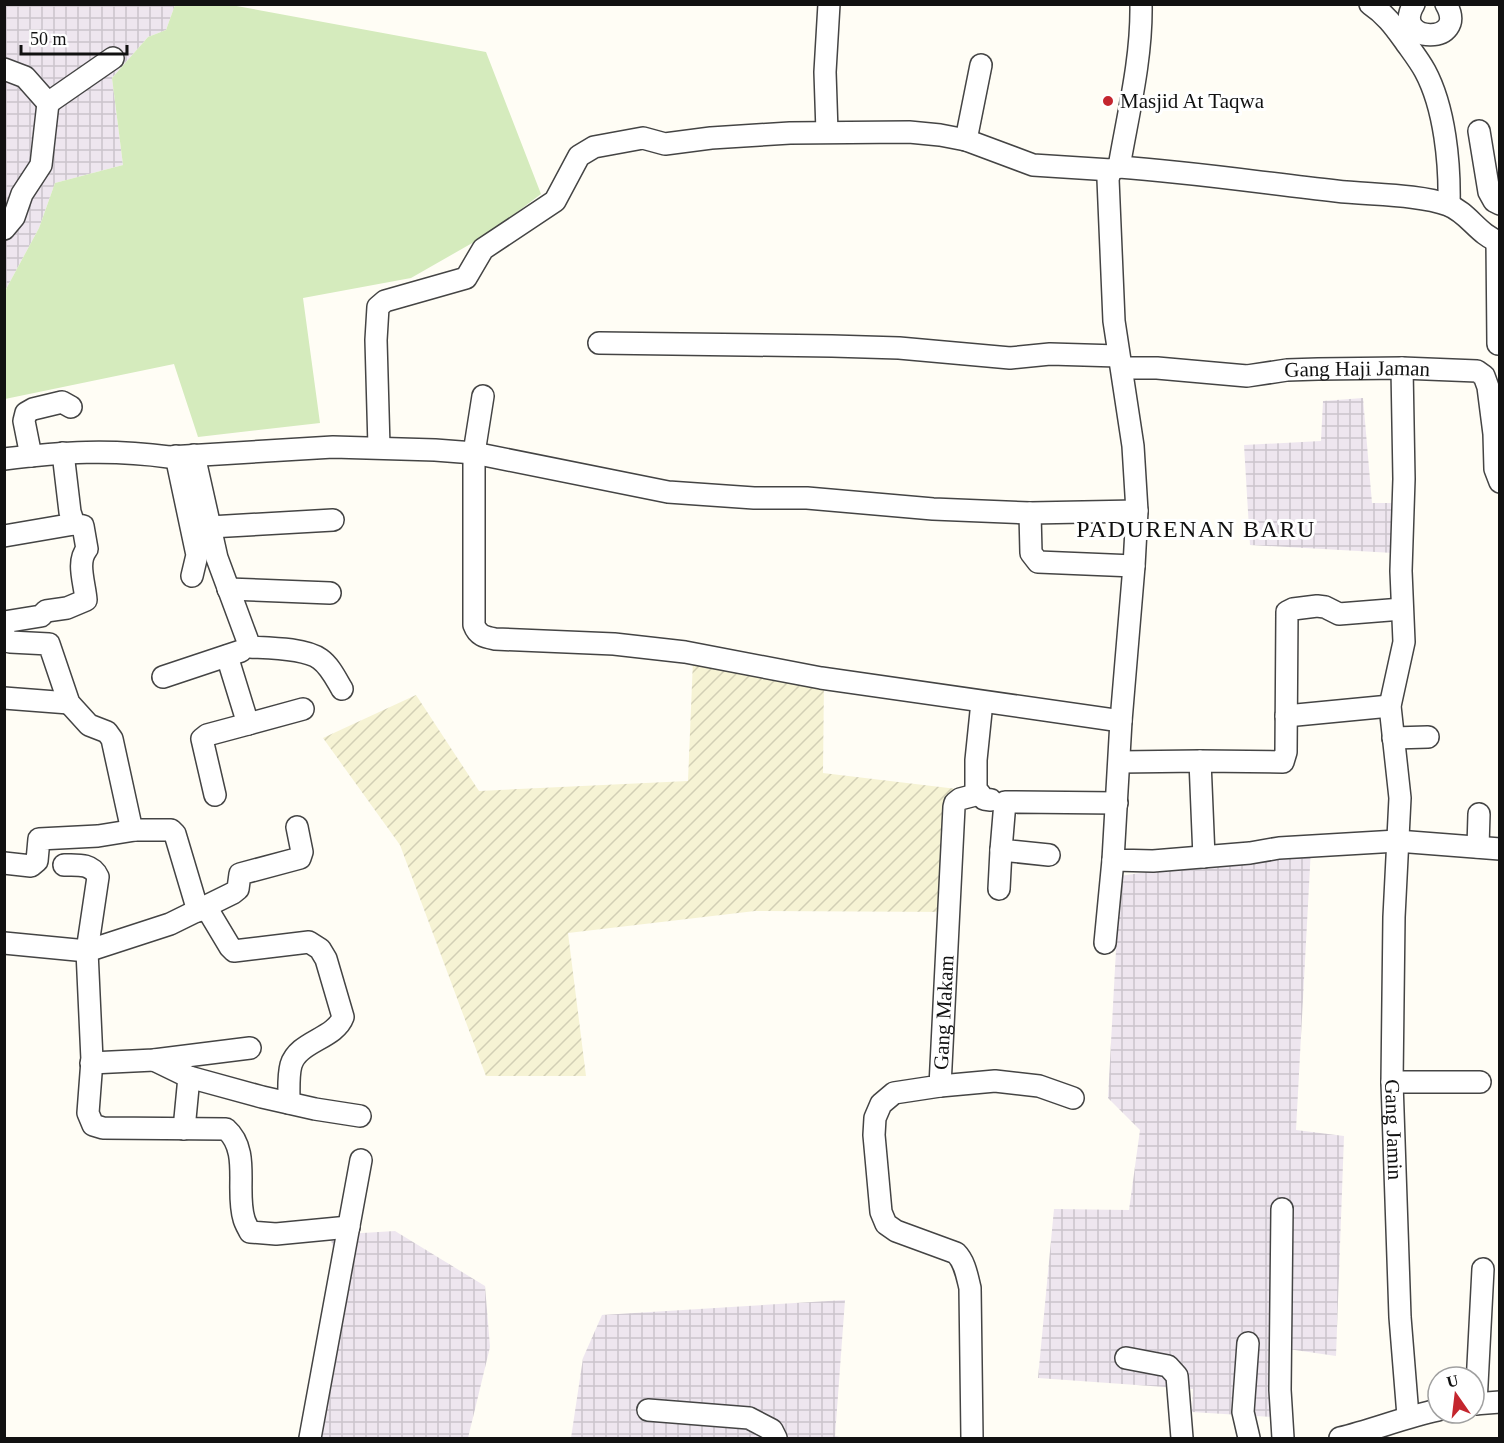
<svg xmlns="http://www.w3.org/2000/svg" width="1504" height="1443" viewBox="0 0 1504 1443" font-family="Georgia,serif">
	<defs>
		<pattern id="industrial-grid" width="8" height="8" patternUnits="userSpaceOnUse" patternTransform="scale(1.5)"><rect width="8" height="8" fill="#eee6ef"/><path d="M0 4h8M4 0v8" fill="none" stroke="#cbc4cc"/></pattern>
		<pattern id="farmland-furrows" width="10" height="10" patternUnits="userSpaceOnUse" patternTransform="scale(1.5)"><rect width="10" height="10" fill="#f6f3d4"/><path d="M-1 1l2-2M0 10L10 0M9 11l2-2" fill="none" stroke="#d2cfb5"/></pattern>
	</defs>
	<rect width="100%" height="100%" fill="#fffdf5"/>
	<path fill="url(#industrial-grid)" d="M5 5H175L166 30 148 37 112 78 123 165 55 183 39 228 5 291Z
		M1363 398 1372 503H1407L1411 554 1250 545 1244 445 1321 441 1323 401Z
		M1311 848 1296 1130 1344 1136 1336 1356 1281 1348 1274 1417 1192 1412 1193 1389 1038 1378 1054 1209 1129 1210 1140 1130 1108 1098 1120 876Z
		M395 1231 485 1286 490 1347 468 1438H304L341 1285 330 1235Z
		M845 1300 835 1436 845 1438H571L583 1358 602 1315Z"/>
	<path fill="url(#farmland-furrows)" d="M693 660 824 679 823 773 957 789 956 912 755 911 568 933 586 1076H486L400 845 323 738 416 695 479 791 688 781Z"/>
	<path fill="#d5ebbd" d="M175 5H231L486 52 541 194 488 234 411 278 303 298 320 423 198 437 174 364 5 399V291L39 228 55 183 123 165 112 78 148 37 166 30Z"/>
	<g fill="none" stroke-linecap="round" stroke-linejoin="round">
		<defs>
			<g id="minor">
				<path d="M1141 4C1142 59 1128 114 1119 167L1111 170 1108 179 1114 321 1133 446 1137 511 1134 566 1121 721 1113 860 1153 861 1250 853 1279 848 1397 841 1500 849"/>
				<path d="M1370 4C1385 14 1394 26 1404 40 1411 50 1419 60 1425 71 1445 108 1450 164 1449 205"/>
				<path d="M1414 4C1390 44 1470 46 1446 4"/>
				<path d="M4 69 25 77 48 103 113 58"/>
				<path d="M1479 131 1489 192 1494 201 1500 204"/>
				<path d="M827 132 825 72 829 4"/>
				<path d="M966 140 981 65"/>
				<path d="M1119 167C1191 172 1263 183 1336 191 1368 195 1419 194 1448 205 1469 213 1478 235 1500 242"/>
				<path d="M4 229 14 217 22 194 41 165 48 103"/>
				<path d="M1497 241 1498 344"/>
				<path d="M599 343 832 346 899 348 1010 358 1050 354 1118 356"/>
				<path id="s1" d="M1122 368H1157L1247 376 1287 370 1318 369 1402 368 1477 371 1484 376 1488 387 1494 434 1495 469 1500 482"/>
				<path id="s2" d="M1402 368 1404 479 1401 571 1404 642 1390 706 1400 798 1394 917 1392 1082 1400 1317 1408 1416"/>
				<path d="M483 396 474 453V625C478 636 485 637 495 639L614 644 685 652 821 678 1121 721"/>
				<path d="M379 447 376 340 378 307 385 301 466 278 483 249 555 201 579 156 594 147 643 138 665 144 711 138 790 133 909 132 940 135 966 140 1033 165 1111 170"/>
				<path d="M194 455 217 558 250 647C268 648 305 648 320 659 330 666 336 679 342 689"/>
				<path d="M31 456 24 421 26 413 33 409 62 402 71 407"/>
				<path d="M176 456 197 555 192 576"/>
				<path d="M4 459C62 452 111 449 169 457L333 447 435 450 474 453 668 492 754 498H807L933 509 1030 513 1137 511"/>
				<path d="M1030 513 1031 553 1038 562 1134 566"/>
				<path d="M210 527 333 520"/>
				<path d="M4 536 74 524"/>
				<path d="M228 589 330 593"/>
				<path d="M4 622 41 616 46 611 67 608 86 600C85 584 76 562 87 549L83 526 74 524 70 512 63 453"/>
				<path d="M4 636 10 642 49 644 69 703 89 725 107 732 112 739 131 826 135 830H171L175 834 198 911"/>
				<path d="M163 677 241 651"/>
				<path d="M4 698 69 703"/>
				<path d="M982 702 976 760V789L984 799 991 800"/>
				<path d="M1286 716 1390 706"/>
				<path d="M248 724 303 709"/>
				<path d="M1393 738 1428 737"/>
				<path d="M1200 761 1204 857"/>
				<path d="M1120 762 1200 761 1283 762 1286 752 1287 612 1293 609 1317 606 1325 607 1339 614 1402 609"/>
				<path d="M215 795 202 739 207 735 248 724 227 656"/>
				<path d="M1478 847 1479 814"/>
				<path d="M1049 855 1001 850 1005 802 1117 803"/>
				<path d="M4 863 31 866 37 861 39 839 98 836 135 830"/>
				<path d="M64 865C77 865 92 863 98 877L87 951 92 1060 88 1113 93 1125 103 1128 226 1129C251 1151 235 1190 244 1219 245 1223 248 1228 250 1232L276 1234 349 1227"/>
				<path d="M999 889 1001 850"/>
				<path d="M206 907 230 947 234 951 309 942 320 949 326 959 343 1017C335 1039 298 1041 291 1065 288 1076 289 1091 289 1103"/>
				<path d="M4 943 87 951 170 924 233 893 238 889 240 874 300 858 302 852 297 827"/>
				<path d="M1105 943 1113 860"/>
				<path d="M154 1060 189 1077 262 1097 315 1109 360 1116"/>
				<path d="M91 1063 154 1060 250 1048"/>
				<path d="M1392 1082H1480"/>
				<path d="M940 1086 995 1081 1039 1086 1073 1098"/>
				<path d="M184 1129 189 1077"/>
				<path d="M1282 1209 1280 1390 1283 1438"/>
				<path d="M1248 1343 1243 1412 1249 1438"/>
				<path d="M1126 1358 1168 1366 1177 1376 1182 1438"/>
				<path d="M1474 1404 1500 1402"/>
				<path d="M1476 1404 1483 1269"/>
				<path d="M648 1410 749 1418 772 1430 776 1438"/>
				<path d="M310 1438 361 1160"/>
				<path id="s3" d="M972 1438 970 1288C967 1276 965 1262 956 1253L896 1231 886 1224 881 1212 874 1135 875 1118 881 1104 894 1093 940 1086 954 807 955 803 960 799 979 794"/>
				<path d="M1340 1438C1373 1430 1405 1417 1438 1410"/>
			</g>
		</defs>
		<use href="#minor" stroke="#444" stroke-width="24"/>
		<use href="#minor" stroke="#fff" stroke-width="21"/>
	</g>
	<circle fill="#c4262e" stroke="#fff" stroke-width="2" cx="1108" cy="101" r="6"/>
	<g text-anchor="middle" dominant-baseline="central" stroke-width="6" stroke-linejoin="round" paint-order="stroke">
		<g font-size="21" fill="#111" stroke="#fff" text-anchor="start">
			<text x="1120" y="101">Masjid At Taqwa</text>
		</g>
		<g font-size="21" fill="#111" stroke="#fff">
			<text stroke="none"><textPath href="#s1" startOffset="236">Gang Haji Jaman</textPath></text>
			<text stroke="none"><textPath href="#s3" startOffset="524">Gang Makam</textPath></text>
			<text stroke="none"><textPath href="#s2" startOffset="764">Gang Jamin</textPath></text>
		</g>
		<g font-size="24" letter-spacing="1.5" fill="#111" stroke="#fff">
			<text x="1196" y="529">PADURENAN BARU</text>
		</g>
	</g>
	<rect width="1504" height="1443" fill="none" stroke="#111111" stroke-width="12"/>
	<g transform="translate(1456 1395) rotate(346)"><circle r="28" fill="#ffffff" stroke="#a0a0a0" stroke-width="1.5"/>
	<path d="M0-4.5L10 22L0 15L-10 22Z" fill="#c4262e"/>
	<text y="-9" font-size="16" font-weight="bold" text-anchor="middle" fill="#111111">U</text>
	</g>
	<path d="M21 45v9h106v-9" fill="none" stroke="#111111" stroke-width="3"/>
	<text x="30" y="45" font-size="18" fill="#111111" stroke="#ffffff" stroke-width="4.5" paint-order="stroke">50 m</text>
</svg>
